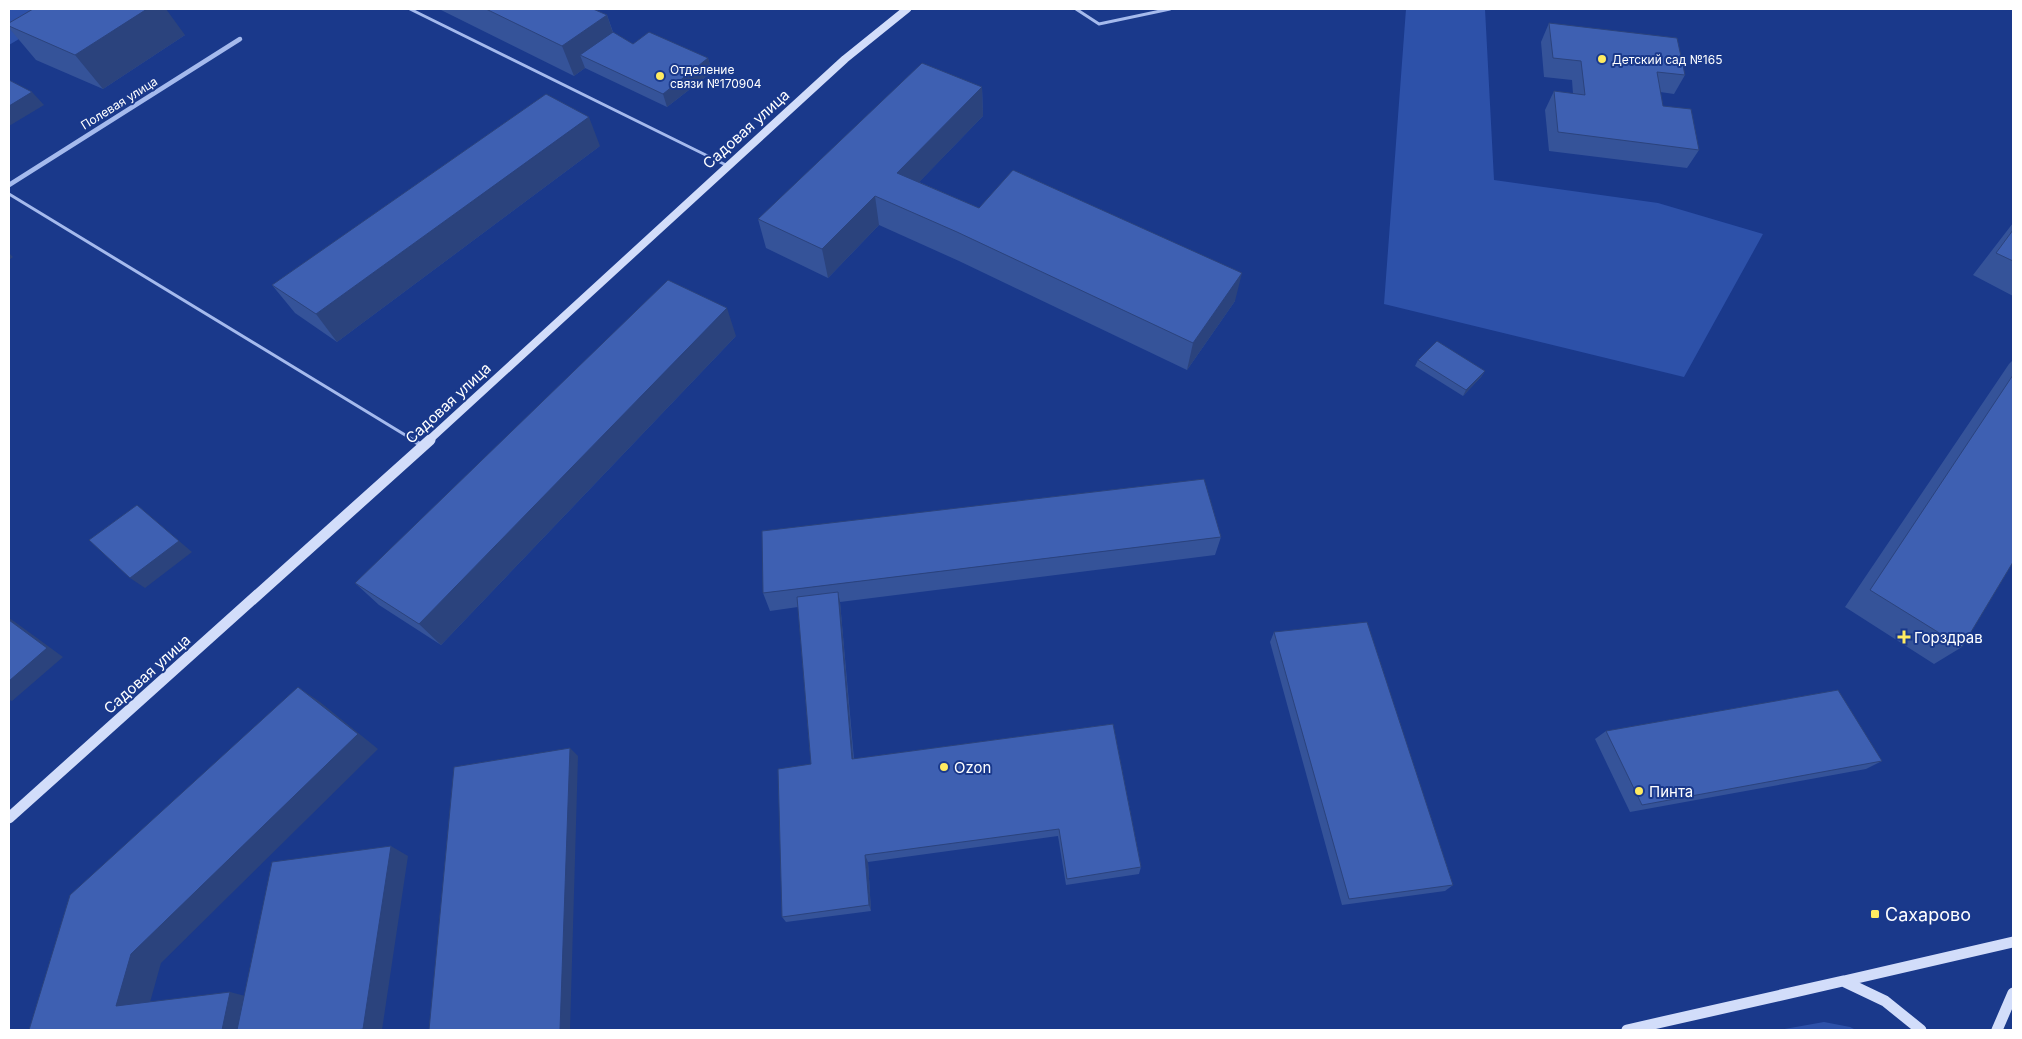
<svg xmlns="http://www.w3.org/2000/svg" width="2022" height="1039" viewBox="0 0 2022 1039" font-family="Inter,sans-serif">
	<rect width="100%" height="100%" fill="#1a398b"/>
	<path fill="#2d51a9" d="M9 9H69L9 45Z
		M1406 9H1485L1494 180 1658 203 1763 234 1684 377 1384 304Z
		M1824 1022 1850 1027 1856 1030H1779Z"/>
	<g fill="none" stroke-linecap="round" stroke-linejoin="round">
		<path stroke="#a5baed" stroke-width="3" d="M410 9 728 166
			M1076 9 1099 24 1170 9
			M9 194 415 441"/>
		<path stroke="#a5baed" stroke-width="4.5" d="M413 440 421 445"/>
		<path stroke="#a5baed" stroke-width="4.5" d="M9 185 240 39"/>
		<path stroke="#d2ddfa" stroke-width="8" d="M428 441 845 59 907 9"/>
		<path stroke="#d2ddfa" stroke-width="11" d="M9 818 430 440
			M1844 981 2013 942
			M1627 1030 1843 981 1885 1001 1921 1030
			M1997 1030 2013 993"/>
	</g>
	<path fill="#355399" d="M439 9H593L607 15 613 32 633 44 708 58 712 72 667 107 585 68 574 76Z
		M9 23 185 35 103 89 36 60 9 28Z
		M1549 23 1685 75 1674 94 1660 92 1663 106 1699 150 1687 168 1549 151 1545 110 1554 91 1573 94 1572 80 1544 77 1541 42Z
		M982 87 983 116 919 182 979 208 1235 301 1187 370 959 261 879 225 828 278 766 248 758 219Z
		M600 146 337 342 295 313 272 285Z
		M2013 223V296L1973 275Z
		M736 336 441 645 379 605 355 583Z
		M1418 360 1485 371 1481 377 1463 396 1415 366Z
		M2013 360V562L1962 647 1934 664 1845 607 2009 364Z
		M1221 537 1215 555 840 602 854 759 1113 724 1141 867 1139 874 1066 885 1058 836 868 862 871 911 786 922 782 917 811 764 798 607 770 611 763 593Z
		M1274 632 1453 885 1445 891 1342 905 1270 642Z
		M1606 731 1882 761 1866 769 1630 812 1595 739Z"/>
	<path fill="#2b437d" d="M147 9H166L185 35 103 89 75 55Z
		M607 15 617 45 580 55 585 68 574 76 562 46Z
		M708 58 712 72 667 107 663 94Z
		M982 87 983 116 900 202 897 173Z
		M32 92 44 105 9 126V106Z
		M589 117 600 146 337 342 316 314Z
		M875 196 879 225 828 278 822 249Z
		M9 253 13 257 9 260Z
		M1242 273 1235 301 1187 370 1193 343Z
		M727 308 736 336 441 645 419 624Z
		M1485 371 1481 377 1463 396 1466 390Z
		M137 505 192 552 145 588 130 578Z
		M838 592 840 602 854 767 852 759Z
		M9 618 15 622 63 657 12 701 9 700Z
		M298 687 320 702 378 749 161 963 147 1013 116 1006 131 954Z
		M570 748 578 756 570 1030H560Z
		M391 846 408 856 382 1030H367L363 1029Z
		M865 855 868 862 871 911 869 905Z
		M230 992 257 999 251 1030H222Z"/>
	<path fill="#3e60b2" stroke="#2b437d" d="M33 9H147L75 55 9 26V23Z
		M486 9H593L607 15 562 46Z
		M1549 23 1677 38 1685 75 1657 72 1663 106 1691 109 1699 150 1558 132 1554 91 1585 95 1581 61 1553 58Z
		M613 32 633 44 649 32 708 58 663 94 580 55Z
		M922 63 982 87 897 173 979 208 1013 170 1242 273 1193 343 957 232 875 196 822 249 758 219Z
		M9 80 32 92 9 106Z
		M546 94 589 117 316 314 272 285Z
		M2013 230V261L1996 253Z
		M668 280 727 308 419 624 355 583Z
		M1437 341 1485 371 1466 390 1418 360Z
		M2013 375V562L1962 647 1870 590Z
		M1204 479 1221 537 763 593 762 531Z
		M137 505 179 541 130 578 89 540Z
		M838 592 852 759 1113 724 1141 867 1067 879 1059 829 865 855 869 905 782 917 778 769 811 764 797 597Z
		M9 620 47 648 9 681Z
		M1367 622 1453 885 1349 899 1274 632Z
		M298 687 358 734 131 954 116 1006 230 992 222 1030H29L70 895Z
		M1838 690 1882 761 1642 805 1606 731Z
		M570 748 560 1030H429L454 767Z
		M391 846 363 1029 356 1030H237L272 862Z"/>
	<g fill="#ffeb61" stroke="#1a398b" stroke-width="2">
		<circle cx="1602" cy="59" r="5"/>
		<circle cx="660" cy="76" r="5"/>
		<path d="M1901.5 629.5h5v5h5v5h-5v5h-5v-5h-5v-5h5z"/>
		<circle cx="944" cy="767" r="5"/>
		<circle cx="1639" cy="791" r="5"/>
		<rect x="1870" y="909" width="10" height="10" rx="2.5"/>
	</g>
	<g text-anchor="middle" dominant-baseline="central" stroke-width="4" stroke-linejoin="round" paint-order="stroke">
		<g font-size="12" fill="#fff" stroke="#1a398b" text-anchor="start">
			<text x="1612" y="59">Детский сад №165</text>
			<text x="670" y="69">Отделение<tspan x="670" dy="14">связи №170904</tspan></text>
		</g>
		<g font-size="12" fill="#fff" stroke="#1a398b">
			<text transform="translate(119 103) rotate(-32)">Полевая улица</text>
		</g>
		<g font-size="15" fill="#fff" stroke="#1a398b">
			<text transform="translate(746 129) rotate(-42)">Садовая улица</text>
			<text transform="translate(448 403) rotate(-43)">Садовая улица</text>
			<text transform="translate(147 674) rotate(-42)">Садовая улица</text>
		</g>
		<g font-size="15" fill="#fff" stroke="#1a398b" text-anchor="start">
			<text x="1914" y="637">Горздрав</text>
			<text x="954" y="767">Ozon</text>
			<text x="1649" y="791">Пинта</text>
		</g>
		<g font-size="18" fill="#fff" stroke="#1a398b" text-anchor="start">
			<text x="1885" y="914">Сахарово</text>
		</g>
	</g>
	<rect width="2022" height="1039" fill="none" stroke="#ffffff" stroke-width="20"/>
</svg>
